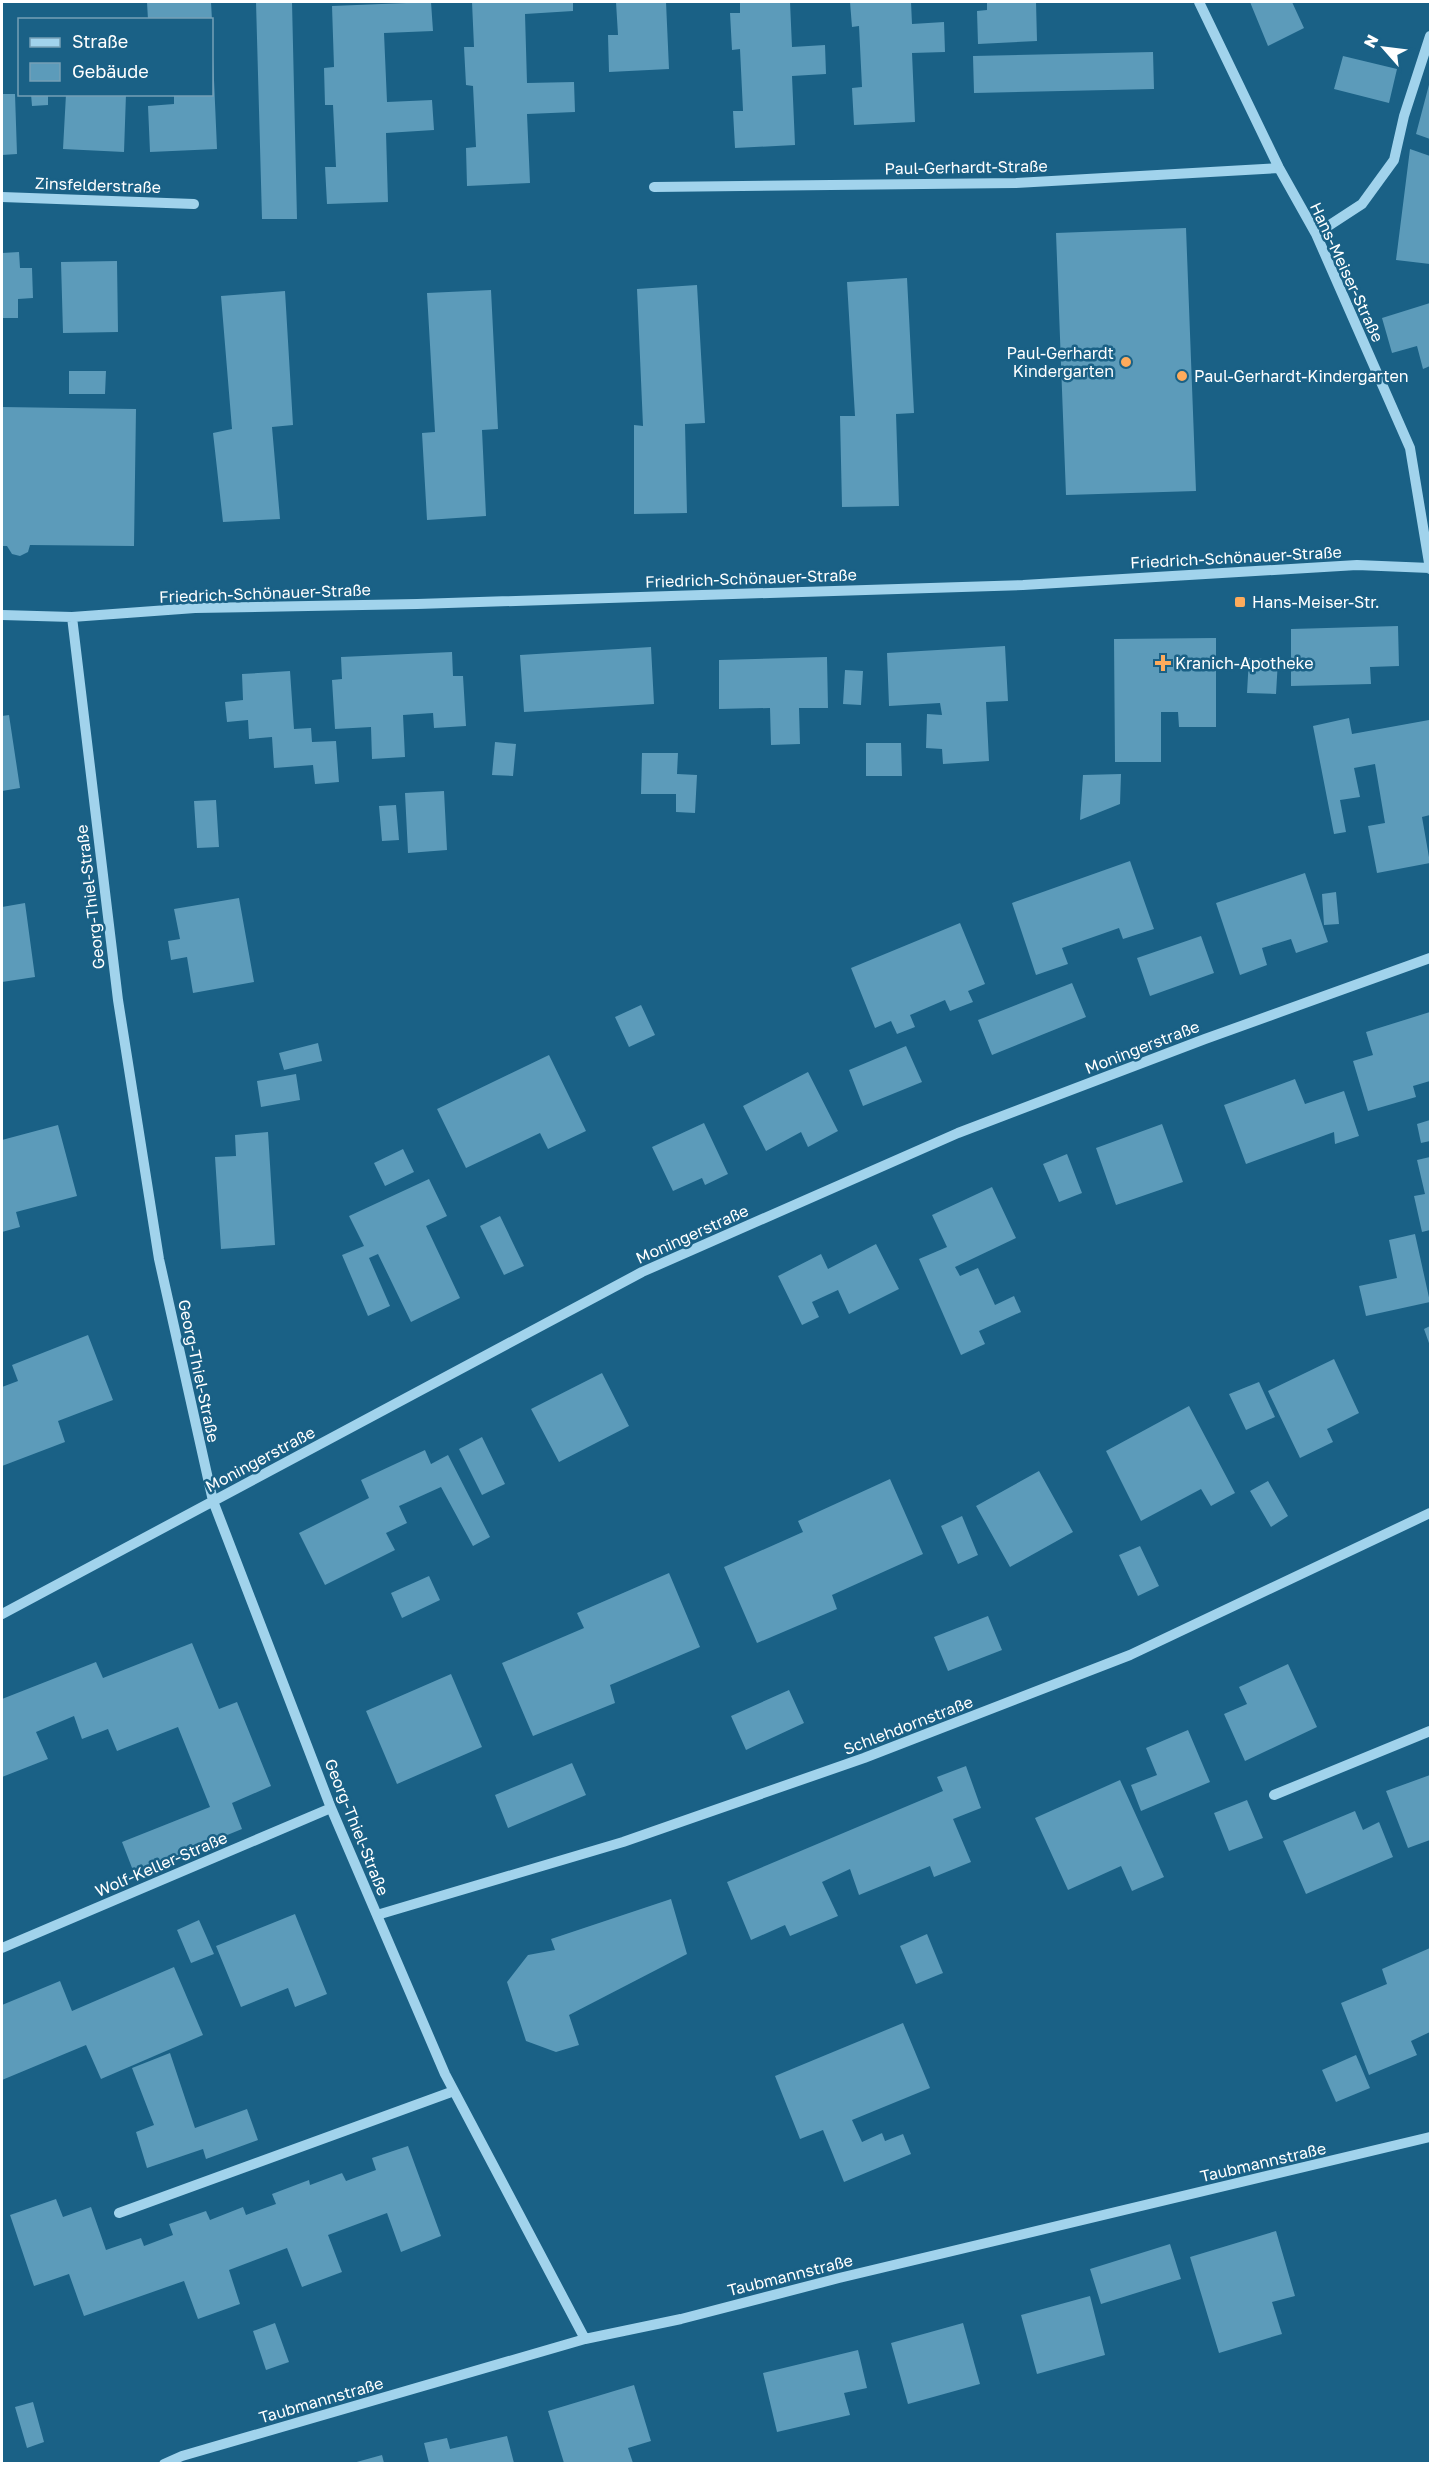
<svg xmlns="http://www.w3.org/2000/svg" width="1432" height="2465" viewBox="0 0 1432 2465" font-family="'Golos Text',sans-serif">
	<rect width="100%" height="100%" fill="#1a6186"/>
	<path fill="#5c9bba" d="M147 2H211L212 20H148Z
		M256 2H292L297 219H262Z
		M431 2 433 31 384 33 387 102 432 100 434 130 386 133 388 202 327 204 325 167H336L333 105H325L324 68 334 67 332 6Z
		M472 2H573V11L525 14 527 83 574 82 575 112 527 114 530 183 467 186 466 148 476 147 473 86 466 85 464 47H474Z
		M616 2H666L669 69 609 72 608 35H618Z
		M740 2H790L792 47 825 45 826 74 792 76 795 145 735 148 733 111H743L740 49 732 50 730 13H740Z
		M850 2H911L912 24 944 22 945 52 912 53 915 122 854 125 852 88 862 87 859 26 852 27Z
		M987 2H1036L1037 41 978 44 977 11 987 10Z
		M1250 2H1292L1304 28 1268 46Z
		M1153 52 1154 89 974 93 973 56Z
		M1343 56 1397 69 1389 103 1334 89Z
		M212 57H213L217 149 150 152 148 106 174 104V94H212Z
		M1430 81V139L1416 134Z
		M2 94H15L17 154 2 155Z
		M31 94H48V105L32 106Z
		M66 94H126L124 152 63 149Z
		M1410 149 1430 156V264L1396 260Z
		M1186 228 1196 491 1066 495 1056 233Z
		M19 252 20 268H32L33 298 18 299V318H2V253Z
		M117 261 118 332 63 333 61 262Z
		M907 278 914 413 896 414 899 506 842 507 840 416H855L847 282Z
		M697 285 705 423 685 424 687 513 634 514V425L643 426 637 289Z
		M491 290 498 429 482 430 486 516 427 520 422 433 435 432 427 293Z
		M285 291 293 425 272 427 280 519 223 522 213 433 232 429 221 296Z
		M1430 303V366L1423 369 1417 346 1392 353 1382 318Z
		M69 371H106L105 394H69Z
		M2 407 136 409 134 546 30 545 28 552 20 556 12 554 7 546H2Z
		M1398 626 1399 666 1370 667 1371 684 1291 686V629Z
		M1216 638V727H1179L1178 712H1161V762H1115L1114 639Z
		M1005 646 1008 701 986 702 989 761 943 764 942 749 926 748 927 714 942 715 940 703 889 706 887 653Z
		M651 647 654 704 524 712 520 655Z
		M452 652 453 676H463L466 726 434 728 433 713 403 715 405 757 372 759 371 727 335 729 332 680 342 679 341 657Z
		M827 657 828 708H799L800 744 771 745 770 708 719 709V660Z
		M1249 658 1278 660 1276 694 1247 693Z
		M845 670 863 671 861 705 843 704Z
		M290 671 294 729 311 728 312 742 336 741 339 782 315 784 313 765 274 768 272 737 249 739 248 720 227 722 225 702 243 700 242 674Z
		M9 715 20 788 2 791V716Z
		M1349 718 1352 734 1429 720 1430 815 1422 817 1430 863 1377 873 1368 826 1385 823 1375 764 1354 768 1360 797 1340 800 1346 832 1334 834 1313 726Z
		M495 742 516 744 513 776 492 775Z
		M866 743H901L902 776H866Z
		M642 753H678L677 774 697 775 695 813 676 812V794H641Z
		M1121 774 1120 804 1080 820 1083 775Z
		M444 791 447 850 408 853 405 793Z
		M216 800 219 847 197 848 194 801Z
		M396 805 399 840 382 841 379 806Z
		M1130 861 1154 929 1123 939 1119 928 1062 948 1068 964 1036 975 1012 903Z
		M1305 873 1328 942 1296 953 1291 939 1262 948 1267 965 1240 975 1216 903Z
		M1336 892 1339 924 1324 925 1322 894Z
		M239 898 254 982 193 993 187 957 171 960 168 941 180 939 174 909Z
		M25 903 35 977 2 982V907Z
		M960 923 985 984 968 991 973 1002 950 1011 945 1000 910 1015 915 1027 897 1034 891 1021 875 1028 851 968Z
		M1201 936 1214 973 1150 996 1137 958Z
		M1072 983 1086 1017 992 1055 978 1020Z
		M641 1005 655 1035 629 1047 615 1017Z
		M1430 1012V1081L1413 1086 1416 1097 1368 1111 1353 1061 1373 1055 1366 1032Z
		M318 1043 322 1061 284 1070 279 1053Z
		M906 1046 922 1082 863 1106 849 1070Z
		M549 1055 586 1131 548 1149 540 1133 466 1168 437 1109Z
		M808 1072 838 1131 808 1147 801 1132 766 1151 743 1106Z
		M296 1074 300 1100 261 1107 257 1081Z
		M1295 1079 1305 1104 1344 1091 1359 1136 1335 1144 1334 1132 1246 1164 1224 1105Z
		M1430 1120V1141L1421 1143 1417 1124Z
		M704 1123 728 1174 705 1185 702 1178 673 1191 652 1147Z
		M1162 1124 1183 1182 1116 1205 1096 1148Z
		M58 1125 77 1196 16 1212 20 1227 2 1232V1140Z
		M268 1132 275 1245 221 1249 215 1157 236 1156 235 1135Z
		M403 1149 414 1172 385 1186 374 1163Z
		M1067 1154 1082 1193 1059 1202 1043 1164Z
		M1430 1157V1230L1422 1232 1414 1196 1425 1194 1417 1160Z
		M429 1179 447 1216 426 1226 460 1298 411 1322 378 1254 369 1258 390 1306 368 1316 342 1255 364 1246 349 1216Z
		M992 1187 1016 1238 955 1267 960 1276 978 1268 995 1305 1014 1296 1021 1312 979 1331 985 1344 961 1355 919 1259 947 1247 932 1215Z
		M500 1216 524 1266 504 1275 480 1226Z
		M1415 1234 1430 1302 1366 1316 1359 1286 1397 1278 1389 1240Z
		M876 1244 899 1289 849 1314 838 1290 812 1302 819 1317 802 1325 778 1276 821 1254 828 1269Z
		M1430 1326V1346L1424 1329Z
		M88 1335 113 1400 58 1421 65 1442 2 1466V1387L18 1381 12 1365Z
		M1334 1359 1359 1413 1327 1429 1333 1442 1300 1458 1268 1391Z
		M602 1373 629 1426 559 1462 531 1409Z
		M1259 1382 1275 1417 1246 1430 1229 1394Z
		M1189 1406 1235 1493 1211 1506 1201 1489 1141 1521 1106 1451Z
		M482 1437 505 1484 482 1495 459 1449Z
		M425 1450 431 1464 448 1455 490 1537 473 1546 441 1487 399 1506 407 1523 386 1533 395 1550 325 1585 299 1533 369 1498 361 1480Z
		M1039 1471 1073 1532 1010 1567 976 1506Z
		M890 1479 923 1554 832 1595 837 1609 757 1643 724 1567 803 1532 798 1521Z
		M1268 1481 1288 1516 1271 1527 1250 1491Z
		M962 1516 978 1555 958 1564 941 1526Z
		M1140 1546 1159 1586 1138 1596 1119 1555Z
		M669 1573 700 1647 610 1685 615 1703 533 1736 502 1663 584 1628 577 1613Z
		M429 1576 440 1600 402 1618 391 1593Z
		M988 1616 1002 1650 948 1671 934 1637Z
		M192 1643 219 1709 237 1702 271 1786 232 1803 242 1829 134 1873 122 1842 210 1807 178 1727 117 1751 108 1729 82 1739 74 1716 36 1732 48 1759 2 1777V1699L96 1662 103 1678Z
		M1288 1664 1317 1727 1245 1761 1224 1714 1247 1704 1239 1687Z
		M451 1674 482 1747 397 1784 366 1711Z
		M789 1690 804 1723 746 1750 731 1716Z
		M1188 1730 1210 1782 1141 1811 1131 1785 1157 1775 1146 1748Z
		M572 1763 586 1795 508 1828 495 1795Z
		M966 1766 981 1808 953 1819 971 1862 934 1877 930 1866 859 1895 850 1869 822 1882 838 1916 790 1936 785 1925 751 1940 727 1882 943 1791 937 1777Z
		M1430 1775V1840L1408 1848 1386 1791Z
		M1120 1780 1164 1877 1132 1891 1121 1866 1068 1890 1035 1818Z
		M1247 1800 1263 1838 1229 1851 1214 1813Z
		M1355 1811 1363 1830 1379 1822 1393 1857 1306 1894 1283 1841Z
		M671 1899 687 1954 569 2015 579 2045 556 2052 526 2041 507 1982 528 1955 555 1950 551 1939Z
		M295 1914 327 1994 295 2007 288 1988 241 2007 216 1946Z
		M199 1920 214 1954 191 1963 177 1930Z
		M927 1934 943 1973 916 1984 900 1946Z
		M1430 1948V2032L1411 2041 1417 2055 1369 2075 1341 2003 1387 1984 1382 1969Z
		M174 1967 203 2035 101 2079 86 2045 2 2080V2005L60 1981 72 2011Z
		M903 2023 930 2088 852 2120 862 2142 882 2133 885 2141 903 2134 911 2154 844 2182 823 2130 800 2139 775 2076Z
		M170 2053 195 2128 247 2109 258 2140 206 2159 203 2149 147 2168 136 2132 154 2125 132 2068Z
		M1356 2055 1370 2088 1336 2102 1322 2070Z
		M408 2146 441 2236 401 2252 387 2213 328 2235 342 2272 302 2287 287 2248 229 2270 240 2304 198 2319 184 2281 84 2316 69 2274 34 2286 10 2215 56 2199 63 2217 91 2207 106 2250 141 2238 144 2246 173 2235 169 2224 206 2211 210 2220 243 2207 246 2215 276 2204 272 2194 309 2180 310 2185 342 2173 346 2181 376 2170 372 2158Z
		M1276 2231 1295 2296 1272 2302 1282 2334 1219 2353 1190 2257Z
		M1170 2244 1181 2279 1101 2304 1090 2269Z
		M1090 2296 1105 2355 1037 2374 1021 2315Z
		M275 2323 289 2362 266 2370 253 2331Z
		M963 2323 980 2384 908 2404 891 2343Z
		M858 2350 867 2388 844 2393 850 2415 777 2432 763 2373Z
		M634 2385 651 2441 628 2448 633 2463H564L548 2411Z
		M33 2402 44 2442 27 2448 15 2407Z
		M507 2436 514 2463H429L424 2443 447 2438 450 2449Z
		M382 2455 384 2463H353Z"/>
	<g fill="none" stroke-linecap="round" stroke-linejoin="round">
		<path stroke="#a1d3ec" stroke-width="10" d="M1199 2 1279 168 1316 234 1410 448 1430 569
			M654 187 1016 183 1279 168
			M2 197 194 204
			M1316 234 1362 204 1394 160 1404 116 1430 36
			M2 615 72 617 195 608 417 604 1023 585 1357 565 1430 568
			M72 617 118 1000 159 1259 213 1501 331 1808 445 2074 585 2339
			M2 1614 642 1272 958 1133 1205 1039 1430 958
			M1274 1795 1430 1731
			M377 1915 623 1842 864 1758 1130 1655 1430 1513
			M2 1948 331 1808
			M119 2213 454 2091
			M164 2464 182 2456 585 2339 681 2319 839 2278 1430 2137"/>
	</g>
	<g fill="#feab5c" stroke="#1a6186" stroke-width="2">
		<circle cx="1126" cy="362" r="6"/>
		<circle cx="1182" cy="376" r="6"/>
		<rect x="1234" y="596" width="12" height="12" rx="3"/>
		<path d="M1160 654h6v6h6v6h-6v6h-6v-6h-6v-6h6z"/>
	</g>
	<g text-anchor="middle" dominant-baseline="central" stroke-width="5" stroke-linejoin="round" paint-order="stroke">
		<g font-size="16" fill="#fff" stroke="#1a6186">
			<text transform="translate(966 167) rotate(-1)">Paul-Gerhardt-Straße</text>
			<text transform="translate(98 185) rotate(2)">Zinsfelderstraße</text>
			<text transform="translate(1347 272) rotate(65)">Hans-Meiser-Straße</text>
			<text transform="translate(1236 557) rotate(-3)">Friedrich-Schönauer-Straße</text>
			<text transform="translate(751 578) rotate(-2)">Friedrich-Schönauer-Straße</text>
			<text transform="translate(265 593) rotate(-2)">Friedrich-Schönauer-Straße</text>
			<text transform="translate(90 897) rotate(-97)">Georg-Thiel-Straße</text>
			<text transform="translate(1142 1047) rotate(-21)">Moningerstraße</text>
			<text transform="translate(692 1234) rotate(-24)">Moningerstraße</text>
			<text transform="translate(199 1371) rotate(78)">Georg-Thiel-Straße</text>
			<text transform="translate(260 1459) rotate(-28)">Moningerstraße</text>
			<text transform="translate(908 1725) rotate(-21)">Schlehdornstraße</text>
			<text transform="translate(357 1827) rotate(68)">Georg-Thiel-Straße</text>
			<text transform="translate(161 1864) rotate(-23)">Wolf-Keller-Straße</text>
			<text transform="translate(1263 2162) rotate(-13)">Taubmannstraße</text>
			<text transform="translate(790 2275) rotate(-14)">Taubmannstraße</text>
			<text transform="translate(321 2400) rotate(-16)">Taubmannstraße</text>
		</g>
		<g font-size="16" fill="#fff" stroke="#1a6186" text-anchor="start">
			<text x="1114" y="353" text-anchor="end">Paul-Gerhardt<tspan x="1114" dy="18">Kindergarten</tspan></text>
			<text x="1194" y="376">Paul-Gerhardt-Kindergarten</text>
			<text x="1252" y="602">Hans-Meiser-Str.</text>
			<text x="1175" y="663">Kranich-Apotheke</text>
		</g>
	</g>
	<rect width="1432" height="2465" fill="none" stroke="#ffffff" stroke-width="6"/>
	<rect x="18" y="18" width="195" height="78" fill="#1a6186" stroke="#76a0b6" stroke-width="1.5"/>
	<rect x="30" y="38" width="30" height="9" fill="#a1d3ec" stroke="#76a0b6" stroke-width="1.5"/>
	<text x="72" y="48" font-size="18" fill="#ffffff">Straße</text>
	<rect x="30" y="63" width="30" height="18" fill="#5c9bba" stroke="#76a0b6" stroke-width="1.5"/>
	<text x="72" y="78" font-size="18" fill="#ffffff">Gebäude</text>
	<g transform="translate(1384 48) rotate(298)" stroke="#1a6186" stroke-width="4.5" paint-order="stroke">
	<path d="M0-4.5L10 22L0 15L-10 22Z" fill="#ffffff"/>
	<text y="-9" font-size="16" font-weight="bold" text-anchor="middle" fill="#ffffff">N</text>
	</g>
</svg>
